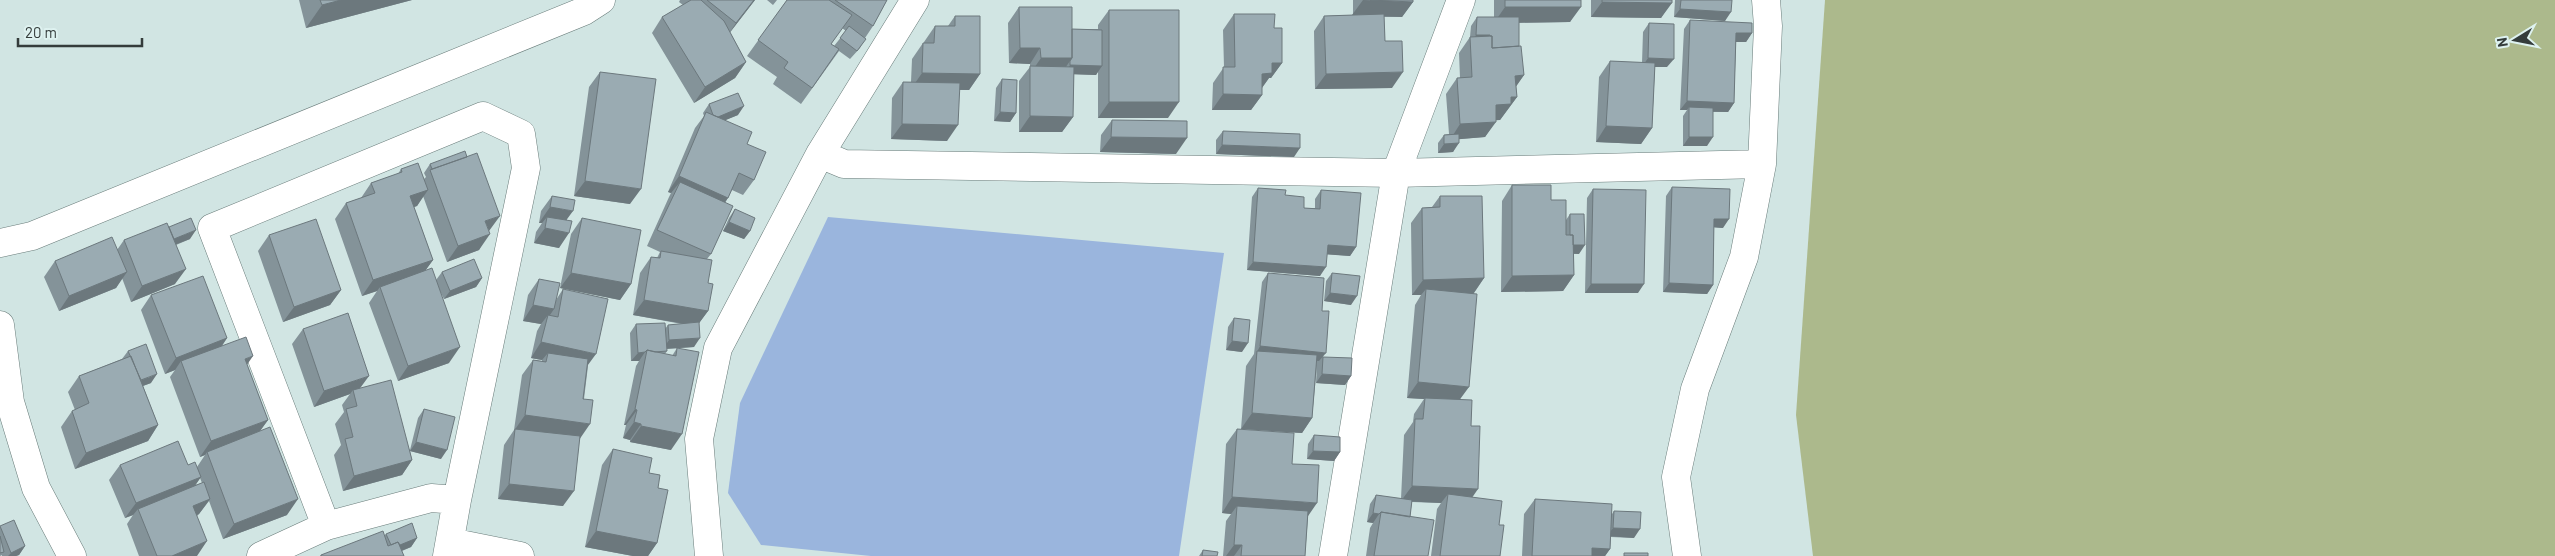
<svg xmlns="http://www.w3.org/2000/svg" width="2555" height="556" viewBox="0 0 2555 556" font-family="Barlow,sans-serif">
	<rect width="100%" height="100%" fill="#d1e5e3"/>
	<path fill="#acb98c" d="M1825 0H2555V556H1813L1796 415Z"/>
	<path fill="#9ab5dd" d="M828 217 1224 253 1179 556H871L761 545 728 493 740 403Z"/>
	<g fill="none" stroke-linecap="round" stroke-linejoin="round">
		<defs>
			<path id="minor" d="M820 154 844 164 1396 173 1762 164
				M0 243 32 236 584 11 601 0
				M326 526 212 228 483 116 521 134 526 168 457 500 447 556
				M450 542 520 556
				M261 556 326 526 431 498 457 500
				M709 556 699 439 718 348 820 154 915 0
				M1333 556 1396 173 1461 0
				M1687 556 1676 477 1695 389 1744 257 1762 164 1768 26 1766 0"/>
			<path id="tertiary" d="M0 325 10 402 36 488 72 556"/>
		</defs>
		<use href="#minor" stroke="#697c7a" stroke-width="29"/>
		<use href="#tertiary" stroke="#697c7a" stroke-width="29"/>
		<use href="#minor" stroke="#fff" stroke-width="28"/>
		<use href="#tertiary" stroke="#fff" stroke-width="28"/>
	</g>
	<path fill="#849399" fill-rule="evenodd" d="M299 0H412L306 28Z
		M680 0H755L730 32 746 62 735 78 694 103 652 33 662 17 683 5 679 2Z
		M767 0H777L773 5Z
		M787 0H887L873 26 865 38 860 48 850 59 839 51 801 104 773 84 777 77 747 56ZM842 28 846 31 834 46 831 44Z
		M1353 0H1413V2L1402 17H1384L1385 41 1392 88 1315 89 1314 31 1324 16 1353 15Z
		M1494 0H1581L1570 22 1519 23V46L1524 75 1516 86 1517 97 1500 120H1496L1485 137 1459 139 1453 152 1438 153V143L1444 135 1449 134 1446 94 1457 78H1460L1459 53 1470 37 1471 26 1477 17H1494Z
		M1591 0H1672L1661 18 1591 17Z
		M1675 0H1732L1725 21 1674 17Z
		M1019 7 1072 29H1098V25L1109 10 1168 118H1098V71L1096 75 1074 74 1073 117 1062 132H1019V81L1030 67V64L1009 63 1008 23Z
		M1234 14 1274 28 1282 63 1271 78H1269L1262 88V95L1251 110H1212L1213 83 1224 67 1223 30Z
		M955 16 980 74 969 90H959L947 141 891 139 892 98 903 82H911L912 59 923 43H924V42L935 26H948Z
		M1690 20 1752 33 1746 42H1736L1734 103 1728 112H1713L1707 146H1683V116L1687 110H1680L1684 29Z
		M1649 23 1667 67H1655L1652 128 1641 144 1596 142 1599 77 1610 61 1642 63 1643 32Z
		M600 72 630 204 574 196 589 87Z
		M1002 79 1016 113 1010 122 994 121 996 88Z
		M709 104 738 115 725 120 747 144 754 180 743 195 732 190 725 203 711 254 707 259 708 311 699 323 694 347 666 349 667 351 665 354 672 356 677 348 671 450 630 442V440L623 438 626 425H624L636 366 639 361H631L630 333 636 324 665 329 668 325 682 324 633 315 640 273 651 257 657 258 660 252 647 246 669 197 671 193 668 192 695 128 704 116 703 113Z
		M1112 120 1176 154 1100 152 1101 135Z
		M1223 131 1294 157 1216 154V140Z
		M430 164 489 231 479 250 447 262 423 196 417 206 414 207 433 260 425 271 436 280 442 272 482 278 476 287 444 299 439 289 449 363 398 381 369 303 377 291 362 296 335 219 346 203 361 198 371 183 398 174 401 169 424 179 426 177 424 173Z
		M1512 185 1551 200 1566 220 1570 214 1579 254H1574V275L1563 291 1501 292 1502 201Z
		M1672 187 1723 228 1714 227 1713 285 1707 294 1663 292 1666 196Z
		M1258 188 1285 195 1304 208H1315V199L1321 190 1356 247 1350 256 1327 254 1320 276 1247 270 1252 197Z
		M1593 189 1638 293H1585L1587 198Z
		M552 196 567 220 559 248 534 243 536 232 542 223H539L541 211Z
		M1440 196 1484 278 1474 293 1460 400 1471 426 1472 497 1499 525 1500 556H1431L1437 509 1441 503 1412 502 1410 517 1428 556H1366L1370 528 1373 523 1367 522 1370 504 1376 495 1401 499 1404 435 1413 422 1414 414 1424 399 1407 398 1415 305 1421 295H1412L1411 223 1422 208 1432 207Z
		M735 209 750 231 744 239 723 231 729 218Z
		M582 218 631 284 620 300 560 288 571 234Z
		M169 227 190 239 176 245 175 284 131 302 122 278 116 288 59 311 44 277 55 261 117 250 124 240Z
		M269 235 341 290 330 305 283 322 258 251Z
		M1268 273 1322 311 1323 357 1351 376 1345 385 1316 383 1317 365 1312 418 1302 433 1241 429 1246 366 1254 354 1262 282Z
		M1332 273 1351 305 1324 301 1326 281Z
		M539 279 556 300 563 289 588 366 579 440 563 506 498 499 504 445 514 430 522 375 533 360 542 361V360L531 358 537 331 541 324 523 321 528 295Z
		M151 295 227 338 222 346 247 365 268 420 260 431 287 515 223 539 209 501 199 514 197 516V556H139L127 524 133 515 125 518 109 480 120 465H188L197 467 205 455 200 457 170 377 175 370 165 374 141 310ZM200 478 202 483 195 485Z
		M1234 318 1242 352 1226 350 1228 327Z
		M303 329 360 388 410 450 418 418 424 409 441 459 410 451 412 460 402 475 343 491 334 455 341 445 335 424 344 412 342 405 350 394 314 407 292 344Z
		M128 351 151 383 143 386 158 425 148 441 75 469 61 427 72 411 75 410 68 392 79 376 122 359Z
		M1237 429 1292 464 1308 517 1305 556H1223L1226 521 1231 514 1222 513 1226 444Z
		M1314 435 1340 452 1334 461 1307 459 1308 444Z
		M613 449 658 488 657 543 648 556H633L585 547 602 465Z
		M1535 499 1612 514 1614 511 1634 538 1611 537 1610 549 1605 556H1522L1524 514Z
		M0 527 25 546 19 555 16 556H2V555L0 556Z
		M386 534 417 538 411 547 402 551 404 556H320L321 555 384 536Z
		M1203 550 1217 556H1199Z"/>
	<path fill="#6c787d" d="M341 0H412L306 28 322 5Z
		M754 0H755L725 39 736 23Z
		M1363 0 1413 2 1402 17 1352 15Z
		M1602 2 1672 3 1661 18 1591 17Z
		M1505 7H1581L1570 22 1494 23Z
		M1680 9 1731 12 1725 21 1674 17Z
		M1736 33H1752L1746 42H1730Z
		M1476 35H1490L1484 43 1470 44Z
		M1020 48H1040L1030 64 1009 63Z
		M1041 58H1072L1061 74H1030Z
		M1648 58 1674 59 1667 67H1642Z
		M746 62 735 78 694 103 705 87Z
		M1272 63H1282L1271 78H1269L1261 89 1262 74Z
		M1070 65 1102 66 1096 75 1064 74Z
		M1403 72 1392 88 1315 89 1326 74Z
		M922 73 980 74 969 90 911 89Z
		M1524 75 1513 91 1515 76Z
		M1223 94 1262 95 1251 110H1212Z
		M1511 97H1517L1500 120 1485 121 1496 105Z
		M1687 101 1734 103 1728 112 1689 111V107L1687 110H1680Z
		M1109 102H1179L1168 118H1098Z
		M744 106 738 115 709 127 715 118Z
		M1000 112 1016 113 1010 122 994 121Z
		M1030 116 1073 117 1062 132H1019Z
		M1496 122 1485 137 1450 140 1460 124Z
		M902 124 958 125 947 141 891 139Z
		M1606 126 1652 128 1641 144 1596 142Z
		M1111 137 1187 138 1176 154 1100 152Z
		M1689 137H1713L1707 146H1683Z
		M1459 143 1453 152 1438 153 1444 144Z
		M1222 145 1300 148 1294 157 1216 154Z
		M679 176 728 198 717 213 680 182 671 193 668 192Z
		M585 181 641 189 630 204 574 196Z
		M428 190 417 206 399 212 410 196Z
		M550 207 573 211 562 226 547 217 542 223H539Z
		M500 216 489 231 485 221Z
		M1714 219H1729L1723 228 1708 227Z
		M729 222 750 231 744 239 723 231Z
		M545 228 569 233 559 248 534 243Z
		M196 230 190 239 161 250 167 242Z
		M490 234 479 250 447 262 458 246Z
		M1328 245 1356 247 1350 256 1321 254Z
		M1570 245H1585L1579 254 1564 253Z
		M433 260 422 275 380 287 377 291 362 296 373 280Z
		M1253 262 1326 267 1320 276 1247 270Z
		M186 269 175 284 131 302 142 286Z
		M127 272 116 288 59 311 69 296Z
		M571 273 631 284 620 300 560 288Z
		M1574 275 1563 291 1501 292 1512 276Z
		M482 278 476 287 444 299 450 291Z
		M1484 278 1473 294 1426 289 1421 295H1412L1423 280Z
		M1669 283 1713 285 1707 294 1663 292Z
		M1591 284H1644L1638 293H1585Z
		M341 290 330 305 283 322 294 307Z
		M1330 293 1357 296 1351 305 1324 301Z
		M644 300 708 311 697 326 633 315Z
		M533 305 554 309 546 321 548 315 541 324 523 321Z
		M227 338 216 354 181 361 175 370 165 374 176 358Z
		M700 338 694 347 663 349 669 340Z
		M1232 341 1248 343 1242 352 1226 350Z
		M541 342 596 354 585 369 548 353 542 360 531 358Z
		M1260 346 1326 353 1319 361 1256 355 1257 352Z
		M460 347 449 363 398 381 408 366Z
		M645 352 639 361H631L638 353Z
		M253 356 242 372 245 359Z
		M157 374 151 383 134 389 140 381Z
		M1322 374 1351 376 1345 385 1316 383Z
		M369 376 358 391 353 390 350 394 314 407 324 391Z
		M1418 382 1469 387 1458 402 1425 398 1424 399 1407 398Z
		M635 409 637 410 626 425H624Z
		M1252 413 1312 418 1302 433 1241 429Z
		M525 415 590 424 579 440 514 431Z
		M268 420 257 435 207 452 205 455 200 457 211 441Z
		M634 422 641 424 630 440 623 438Z
		M158 425 148 441 75 469 86 453Z
		M641 426 682 434 671 450 630 442Z
		M416 442 447 450 441 459 410 451Z
		M1313 451 1340 452 1334 461 1307 459Z
		M412 460 402 475 343 491 354 476Z
		M201 477 190 493 138 509 133 515 125 518 136 503Z
		M509 484 574 491 563 506 498 499Z
		M1412 486 1478 489 1467 505 1448 494 1441 503 1401 501Z
		M1232 497 1317 503 1306 519 1237 506 1231 514 1222 513Z
		M210 499 199 514 182 522 193 506Z
		M298 499 287 515 223 539 234 524Z
		M1373 513 1379 514 1373 523 1367 522Z
		M1613 528 1640 529 1634 538 1607 536Z
		M596 531 657 543 648 556H633L585 547Z
		M417 538 411 547 388 556 392 548Z
		M207 541 197 556H172Z
		M1234 545H1242L1234 556H1226Z
		M25 546 19 555 16 556H8L11 553Z
		M1592 548 1610 549 1605 556H1587Z"/>
	<path fill="#9aabb2" stroke="#6c787d" d="M320 0H341L322 5Z
		M691 0H701L724 21 746 62 705 87 662 17Z
		M707 0H754L736 23Z
		M787 0H829L852 15 831 44 839 49 812 88 784 68 788 62 758 40Z
		M835 0H887L873 26Z
		M1370 0H1413V2Z
		M1505 0H1581V7H1505Z
		M1602 0H1672V3L1602 2Z
		M1681 0H1732L1731 12 1680 9Z
		M1019 7H1072V58H1041L1040 48H1020Z
		M1109 10H1179V102H1109Z
		M1234 14H1275L1274 28H1282V63H1272V73L1262 74V95L1223 94V67H1235Z
		M1384 14 1385 41H1402L1403 72 1326 74 1324 16Z
		M955 16H980V74L922 73 923 43H934L935 26H955Z
		M1477 17H1519V46L1492 48V36H1490V35H1476Z
		M1690 20 1752 23V33H1736L1734 103 1687 101Z
		M1649 23 1674 24V59L1648 58Z
		M849 26 866 39 857 51 840 38Z
		M1072 29 1102 30V66L1070 65V61L1072 58Z
		M1492 36V48L1521 46 1524 75 1515 76 1517 97H1511V104L1496 105V122L1460 124 1457 78 1472 77 1470 37Z
		M1610 61 1655 63 1652 128 1606 126Z
		M1030 66 1074 67 1073 117 1030 116Z
		M600 72 656 79 641 189 585 181Z
		M1002 79 1017 80 1016 113 1000 112Z
		M903 82 960 83 958 125 902 124Z
		M738 93 744 106 718 117 713 115 709 104Z
		M1689 107 1713 108V137H1689Z
		M706 112 752 132 747 144 766 152 754 180 739 173 728 198 679 176Z
		M1112 120 1187 121V138L1111 137Z
		M1223 131 1300 134V148L1222 145Z
		M1459 134V143L1444 144V135Z
		M465 151 467 157 432 169 430 164Z
		M477 153 500 216 485 221 490 234 458 246 430 170Z
		M418 163 428 190 410 196 433 260 373 280 346 203 375 193 371 183 402 172 401 169Z
		M680 182 733 206 711 254 657 230Z
		M1512 185H1551V200H1566V235H1573L1574 275 1512 276Z
		M1672 187 1730 189 1729 219H1714L1713 285 1669 283Z
		M1258 188 1286 190 1285 195 1304 197V208L1320 209 1321 190 1361 193 1356 247 1328 245 1326 267 1253 262Z
		M1593 189 1646 190 1644 284H1591Z
		M552 196 575 200 573 211 550 207Z
		M1440 196H1482L1484 278 1423 280 1422 208 1440 207Z
		M735 209 755 218 750 231 729 222Z
		M1570 214H1584L1585 245H1573V235H1570Z
		M547 217 572 221 569 233 545 228Z
		M191 218 196 230 174 239 169 227Z
		M582 218 641 230 631 284 571 273Z
		M316 219 341 290 294 307 269 235Z
		M167 223 186 269 142 286 124 240Z
		M112 237 127 272 69 296 55 261Z
		M661 251 712 260 708 283 713 284 708 311 644 300 651 257 660 258Z
		M474 259 482 278 450 291 442 272Z
		M432 268 460 347 408 366 380 287Z
		M1268 273 1324 278 1322 311H1329L1326 353 1260 346Z
		M1332 273 1360 276 1357 296 1330 293Z
		M203 276 227 338 176 358 151 295Z
		M539 279 560 283 554 309 533 305Z
		M563 289 608 299 596 354 541 342 548 315 558 317Z
		M1426 289 1477 294 1469 387 1418 382Z
		M348 313 369 376 324 391 303 329Z
		M1234 318 1250 320 1248 343 1232 341Z
		M699 322 700 338 669 340 668 325Z
		M665 323 667 351 655 352 647 350 645 352 638 353 636 324Z
		M246 337 253 356 245 359 268 420 211 441 181 361Z
		M146 344 157 374 141 380 128 351Z
		M677 348 699 352 682 434 641 426V424L634 422 637 410 635 409 647 350 676 356Z
		M1257 351 1317 355 1312 418 1252 413Z
		M548 353 588 359 583 399 593 400 590 424 525 415 533 360 546 362Z
		M131 356 158 425 86 453 72 411 89 403 79 376Z
		M1323 357 1352 358 1351 376 1322 374Z
		M391 380 412 460 354 476 345 439 353 437 346 409 357 406 353 390Z
		M1425 398 1472 400 1471 426H1480L1478 489 1412 486 1415 419H1423Z
		M424 409 455 417 447 450 416 442Z
		M270 427 298 499 234 524 207 452Z
		M515 429 580 436 574 491 509 484Z
		M1237 429 1294 433 1292 464 1319 465 1317 503 1232 497Z
		M1314 435 1340 437V452L1313 451Z
		M178 441 188 465 195 462 201 477 136 503 120 465Z
		M613 449 652 458 649 473 660 475 658 488 668 490 657 543 596 531Z
		M204 482 210 499 193 506 207 541 172 556H157L138 509Z
		M1448 494 1502 501 1499 525H1504L1500 556H1440Z
		M1376 495 1412 500 1410 517 1381 512 1379 514 1373 513Z
		M1535 499 1612 504 1610 549 1592 548V556H1532Z
		M1237 506 1308 511 1305 556H1241L1242 545H1234Z
		M1614 511 1641 512 1640 529 1613 528Z
		M1381 512 1434 520 1428 556H1374Z
		M14 520 25 546 11 553 0 526Z
		M412 523 417 538 400 545 398 542 391 545 386 534Z
		M383 531 388 546 398 542 404 556H321V555Z
		M0 536 4 552 0 553Z
		M1203 550 1218 552 1217 556H1202Z
		M1624 553H1648V556H1624Z"/>
	<g transform="translate(2515 40) rotate(260)" stroke="#def2f0" stroke-width="4" paint-order="stroke">
	<path d="M0-4L9 19L0 12L-9 19Z" fill="#343c3b"/>
	<text y="-8" font-size="14" font-weight="bold" text-anchor="middle" fill="#343c3b">N</text>
	</g>
	<path d="M18 38v8h124v-8" fill="none" stroke="#343c3b" stroke-width="2.5"/>
	<text x="25" y="38" font-size="15" fill="#343c3b" stroke="#def2f0" stroke-width="4" paint-order="stroke">20 m</text>
</svg>
